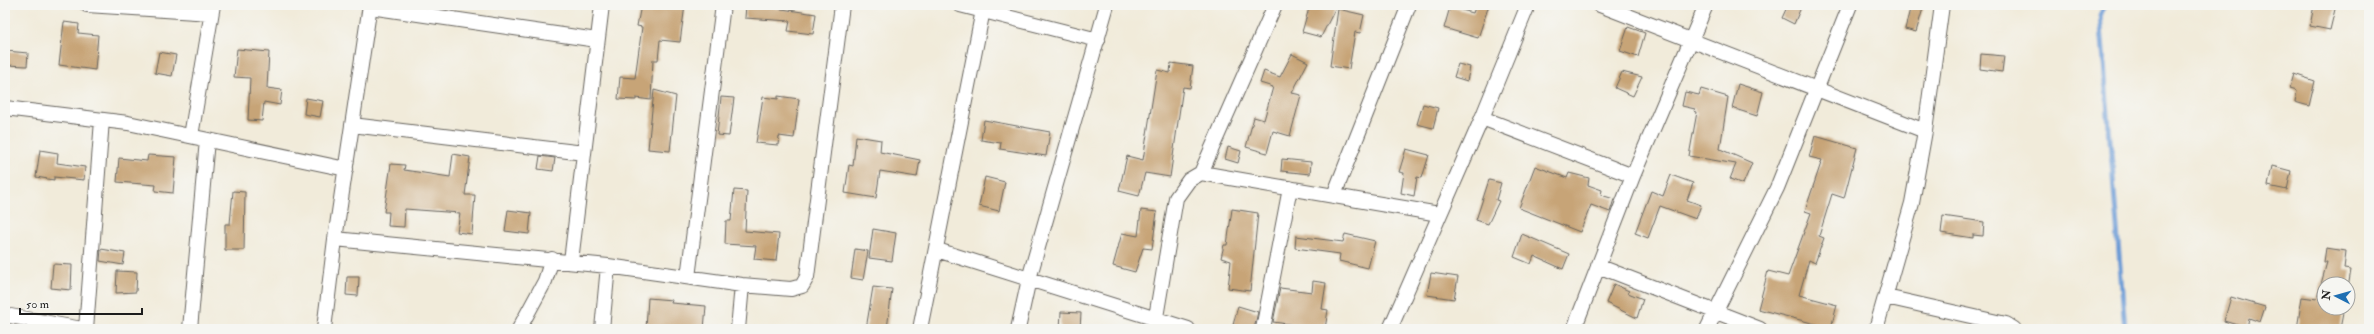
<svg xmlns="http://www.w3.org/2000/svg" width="2374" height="334" viewBox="0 0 2374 334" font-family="'IM FELL Double Pica',serif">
	<rect width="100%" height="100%" fill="#f6f6f2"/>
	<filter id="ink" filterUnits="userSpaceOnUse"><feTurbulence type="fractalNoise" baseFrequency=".025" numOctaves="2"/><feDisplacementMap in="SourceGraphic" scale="8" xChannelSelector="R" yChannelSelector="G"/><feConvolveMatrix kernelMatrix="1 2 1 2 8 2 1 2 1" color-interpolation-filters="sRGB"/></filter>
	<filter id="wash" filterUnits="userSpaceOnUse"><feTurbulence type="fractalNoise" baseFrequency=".012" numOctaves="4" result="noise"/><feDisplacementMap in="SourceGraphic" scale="16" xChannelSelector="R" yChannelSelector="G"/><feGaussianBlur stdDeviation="0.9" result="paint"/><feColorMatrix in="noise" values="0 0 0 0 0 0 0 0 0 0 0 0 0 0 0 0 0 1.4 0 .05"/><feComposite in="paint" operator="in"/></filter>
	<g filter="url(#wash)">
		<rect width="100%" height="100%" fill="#f1ebda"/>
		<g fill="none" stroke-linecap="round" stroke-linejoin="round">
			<path stroke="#6d9cd6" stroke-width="5" d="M2105 5 2100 13 2125 329"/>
		</g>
		<g id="blocks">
			<path fill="#c7a477" d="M641 5H685L680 42 660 40 658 60H653L651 100 636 98V100L618 99 620 77 635 78 642 27 637 26Z
				M746 5H775V8L816 14 813 34 788 31 790 21 745 18Z
				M1310 5H1337L1321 37 1302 32Z
				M1476 5H1489L1478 38 1444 28 1450 7 1473 13Z
				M1788 5H1802L1794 24 1782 18Z
				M1911 5H1924L1916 32 1905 29Z
				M2314 5H2336L2330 30 2310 26Z
				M1338 9 1364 15 1360 33 1355 32 1349 69 1330 66Z
				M64 22 79 24 78 33 98 35 95 70 59 65Z
				M1628 27 1645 33 1638 57 1620 51Z
				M237 49 269 52 267 88 282 90 280 105 264 102 262 121 248 120 250 78 234 77Z
				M6 51 28 53 27 66 6 65Z
				M159 52 176 55 172 76 155 73Z
				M1292 54 1308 62 1292 93 1301 95 1290 136 1273 131 1267 153 1246 147 1254 117 1264 120 1273 87 1260 83 1264 71 1280 77Z
				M1981 54 2004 56 2002 72 1980 69Z
				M1171 63 1193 66 1190 88 1183 87 1170 177 1145 173 1139 196 1119 191 1127 156 1143 160 1157 70 1170 73Z
				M1458 64 1470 67 1467 81 1454 77Z
				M1622 72 1642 77 1633 96 1615 88Z
				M2294 74 2315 81 2309 106 2295 102 2297 90 2290 88Z
				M1738 84 1763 92 1757 116 1732 108Z
				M1701 89 1728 97 1720 149 1752 163 1743 184 1730 179 1736 164 1689 156 1697 112 1694 111 1695 109 1682 106 1685 92 1699 95Z
				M654 90 676 96 670 151 648 149Z
				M778 96 799 99 794 138 779 136 778 145 756 143 763 97 778 99Z
				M721 97 734 98 729 136 717 135Z
				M306 98 323 101 320 117 304 114Z
				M1423 104 1438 108 1433 128 1417 124Z
				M984 120 1050 132 1046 156 1000 149 1001 143 981 140Z
				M856 136 881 140 880 152 920 160 917 177 880 171 876 198 845 193 849 165 853 166Z
				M1815 136 1857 148 1844 198 1832 194 1819 236 1824 238 1815 263 1809 260 1799 295 1837 305 1831 328 1758 309 1768 271 1788 276 1811 213 1805 211 1822 160 1809 157Z
				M1228 147 1241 151 1238 163 1225 159Z
				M1406 149 1429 155 1422 178 1417 177 1414 196 1401 193 1404 173 1399 172Z
				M40 150 58 153 57 163 85 167 84 180 54 177V180L36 177Z
				M453 154 470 157 465 195H475L472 234 457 232 460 213 405 209 404 227 388 226 389 212H384L391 164 405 165 404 170 450 177Z
				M148 155 176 157 173 193 155 191 156 185 117 182 119 158 147 161Z
				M540 156 555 158 553 171 538 169Z
				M1282 159 1311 162 1310 174 1281 171Z
				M1535 166 1567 178 1569 173 1589 178 1588 185 1602 190 1601 195 1614 199 1610 212 1591 205 1580 232 1519 208Z
				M2272 166 2291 171 2287 190 2268 186Z
				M1671 175 1693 183 1687 200 1701 205 1696 219 1660 206 1648 238 1635 233 1651 191 1663 196Z
				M985 177 1005 182 999 211 979 206Z
				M1489 180 1501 183 1496 200 1499 201 1488 224 1476 220Z
				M734 190 747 191 745 231 779 234 776 261 754 259 756 246 725 244 726 221H731Z
				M233 191 245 192 244 250H225V224H230Z
				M1232 209 1258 213 1250 291 1228 288 1231 261 1221 258 1224 245H1227Z
				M508 210 531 213 529 234 505 231Z
				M1141 210 1157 212 1152 249 1143 248 1135 272 1113 266 1122 233 1138 236Z
				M1943 216 1984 222 1983 236 1973 235V238L1941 233Z
				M873 229 896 233 892 261 869 258Z
				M1345 234 1375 241 1368 268 1339 261 1340 254 1295 248 1296 236 1343 242Z
				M1522 234 1569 254 1563 269 1534 256 1531 264 1514 257Z
				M2326 248 2346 251 2344 269 2351 270 2348 288V284H2324V308H2344L2340 329H2297L2302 297 2317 299 2327 262H2324Z
				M101 249 125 253 123 265 100 261Z
				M855 249 868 251 863 280 851 278Z
				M53 264 72 265 71 290 51 288Z
				M117 271 137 272 136 292 116 293Z
				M1431 273 1458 277 1454 299 1427 295Z
				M347 277H359L358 296 346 295Z
				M1313 281 1326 283 1322 309 1328 310 1325 329 1273 322 1280 288 1312 292Z
				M1614 284 1629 291 1628 293 1643 299 1637 318 1606 303Z
				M873 287 892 289 887 329H866Z
				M2231 297 2265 307 2260 322 2249 318 2247 328 2224 321Z
				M648 298 672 300 671 303 706 306 704 329H646Z
				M1238 306 1258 312 1254 329 1233 325Z
				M1061 312 1081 313 1080 329H1060Z"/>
		</g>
	</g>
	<g filter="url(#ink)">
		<use href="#blocks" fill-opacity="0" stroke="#67645e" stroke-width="1"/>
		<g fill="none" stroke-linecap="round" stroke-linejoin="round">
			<defs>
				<path id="minor" d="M87 5 211 13
					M960 5 1098 40
					M1600 5 1925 131
					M370 7 597 40
					M5 108 128 123 346 169
					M1482 118 1633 176
					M352 125 584 153
					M191 136 213 5
					M1201 173 1439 214
					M1334 195 1409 5
					M335 239 608 266 742 285 791 289 802 286 807 277 842 5
					M937 250 1188 329
					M571 261 602 5
					M1598 266 1760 329
					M688 277 723 5
					M1886 297 2006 324 2014 329
					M5 315 82 329
					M86 329 102 120
					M190 329 207 140
					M324 329 335 239 370 5
					M519 329 545 281 552 259
					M602 329 608 266
					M738 329 742 285
					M920 329 984 5
					M1018 329 1029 279 1107 5
					M1154 329 1176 198 1189 180 1201 173 1275 5
					M1263 329 1290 188
					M1390 329 1482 118 1528 5
					M1574 329 1633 176 1706 5
					M1707 329 1777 188 1850 5
					M1876 329 1912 203 1925 131 1942 5"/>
			</defs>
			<use href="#minor" stroke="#67645e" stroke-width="16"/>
			<use href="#minor" stroke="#fff" stroke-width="14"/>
		</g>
	</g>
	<rect width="2374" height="334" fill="none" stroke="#f6f6f2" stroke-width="20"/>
	<g transform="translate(2336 296) rotate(276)"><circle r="19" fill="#f6f6f2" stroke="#9f9f9c"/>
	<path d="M0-3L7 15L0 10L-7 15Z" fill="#1f6fb2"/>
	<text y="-6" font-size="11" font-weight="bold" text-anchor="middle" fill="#1c1c1c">N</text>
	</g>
	<path d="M20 308v6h122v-6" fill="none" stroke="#1c1c1c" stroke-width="2"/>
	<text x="26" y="308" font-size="12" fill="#1c1c1c" stroke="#f6f6f2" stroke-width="3" paint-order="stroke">50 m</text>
</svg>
